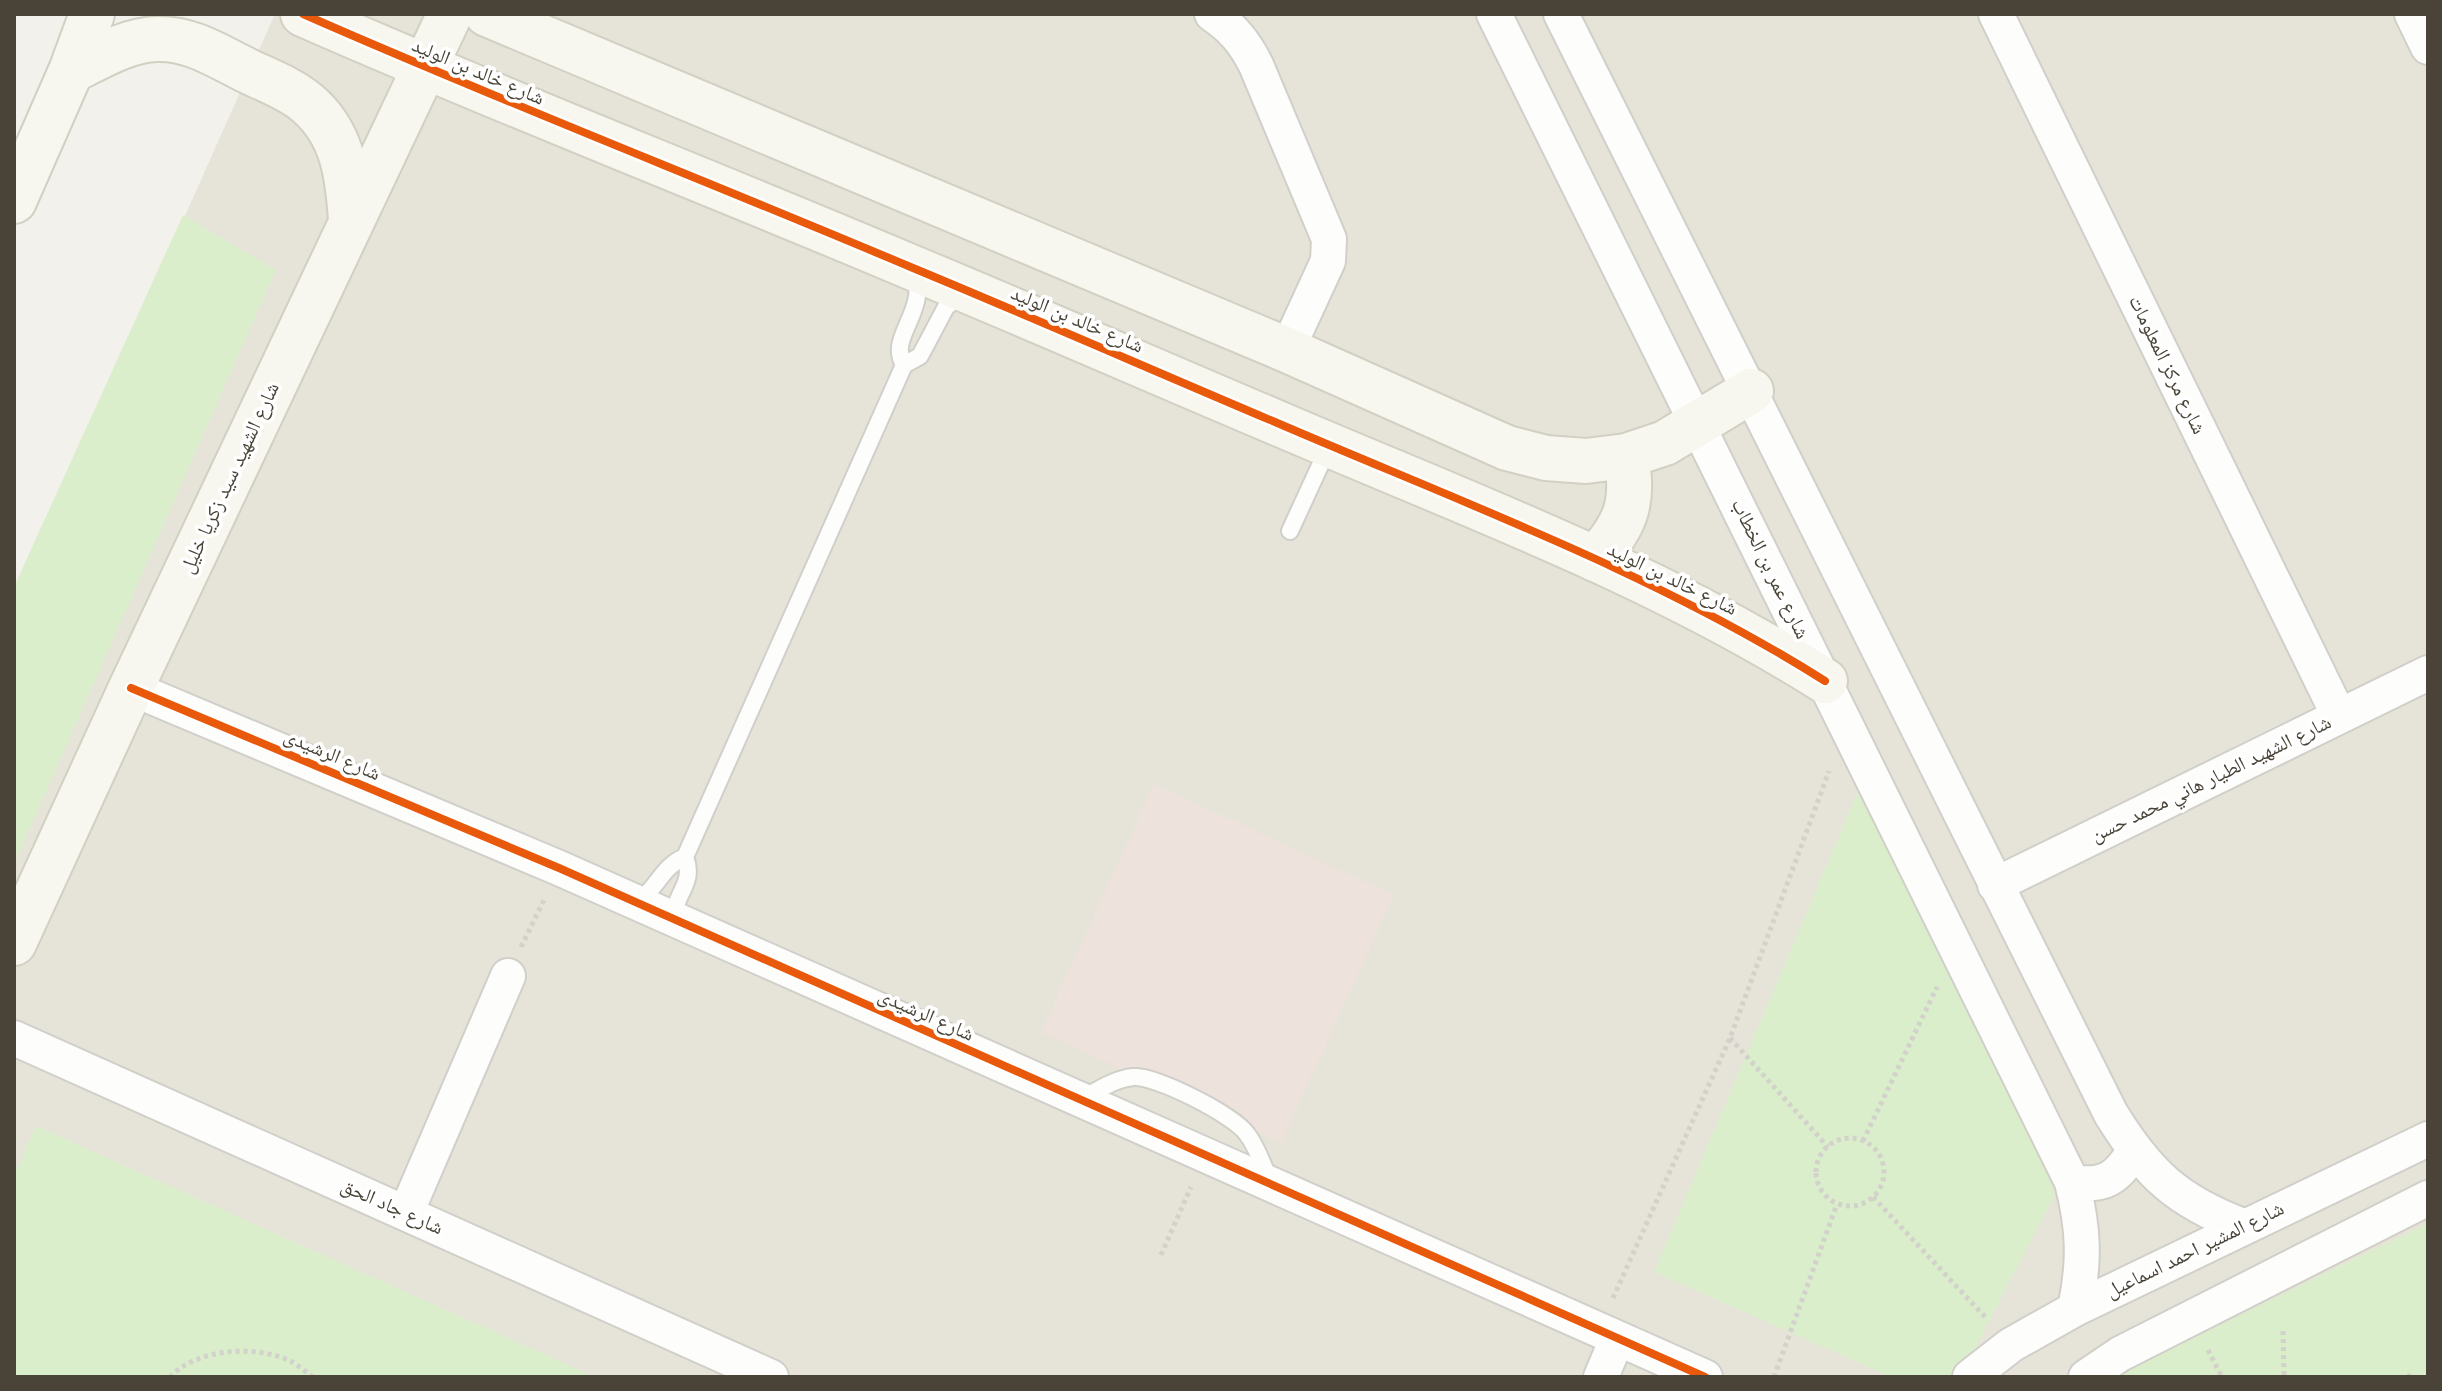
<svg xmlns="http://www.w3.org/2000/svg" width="2442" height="1391" viewBox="0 0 2442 1391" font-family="'Varela Round','Noto Naskh Arabic',sans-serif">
	<rect width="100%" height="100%" fill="#f2f1ec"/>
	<path fill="#e6e4d9" d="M275 14H2428V1377H14V599Z"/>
	<path fill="#ede2dc" d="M1154 784 1394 895 1281 1143 1041 1032Z"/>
	<path fill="#dbeecb" d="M183 215 276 270 14 864V587Z
		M1865 775 2057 1190 1960 1377H1891L1654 1272Z
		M36 1126 595 1377H16L14 1176Z
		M2428 1223V1377H2114Z"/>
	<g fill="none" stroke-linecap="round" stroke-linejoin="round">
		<defs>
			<path id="lane" d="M904 365C887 337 928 313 915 272
				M1290 531 1329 446
				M635 902C657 891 661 866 685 857
				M675 920C672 894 696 885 685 857L904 365 920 356 946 307 964 293
				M1081 1099C1097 1091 1114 1079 1133 1077 1155 1075 1234 1115 1247 1134 1257 1147 1262 1164 1269 1178"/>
			<path id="street" d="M1212 14C1233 28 1245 43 1256 65L1329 239 1328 261 1287 350
				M1494 14 2072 1182C2084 1229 2085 1262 2075 1309
				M1561 14 2111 1114C2148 1174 2177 1201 2243 1226
				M1996 14 2339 716
				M2412 14 2428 47
				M131 688 559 868 1705 1377
				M1995 885 2428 673
				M14 1038 771 1377
				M2072 1182C2104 1187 2117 1179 2134 1151
				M406 1213 508 976
				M1601 1377 1617 1339
				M1970 1377 2011 1345 2075 1309 2428 1139
				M2086 1377 2120 1354 2428 1198"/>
			<path id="secondary" d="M303 14C505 103 710 182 913 268 1036 319 1159 373 1282 425 1466 504 1656 574 1825 681
				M487 14 1287 350 1507 448 1546 458 1586 461 1626 456 1665 443 1751 391
				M71 71C98 58 126 40 157 39 189 38 214 54 242 68 263 79 290 88 307 103 343 133 348 176 351 220
				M14 201 71 71 92 14
				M1595 559C1626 525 1635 502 1626 456
				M14 943 131 688 450 14"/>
		</defs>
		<use href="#lane" stroke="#d0cfc9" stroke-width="20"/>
		<use href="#street" stroke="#d0cfc9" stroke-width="38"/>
		<use href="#secondary" stroke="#d2d0c3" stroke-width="48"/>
		<path stroke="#d2d1ca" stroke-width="5" stroke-dasharray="4 4" stroke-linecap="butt" d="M521 947 545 898
			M1730 1038 1828 1147
			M1816 1172a34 34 0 1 1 68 0a34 34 0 1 1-68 0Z
			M1863 1141 1937 987
			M1873 1197 1987 1319
			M1161 1255 1191 1187
			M1613 1298 1730 1038 1829 771
			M2283 1331 2284 1377
			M2208 1350 2222 1377
			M2407 1375 2413 1377
			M170 1377C197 1348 258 1344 292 1362 299 1366 306 1372 313 1377
			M1774 1377 1837 1204"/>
		<use href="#lane" stroke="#fdfdfc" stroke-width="16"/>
		<use href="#street" stroke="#fdfdfc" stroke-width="34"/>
		<use href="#secondary" stroke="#f7f6ef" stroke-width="44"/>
		<defs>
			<path id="cycleway" d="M303 14C505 103 710 182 913 268 1036 319 1159 373 1282 425 1466 504 1656 574 1825 681
				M131 688 559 868 1705 1377"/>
		</defs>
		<use href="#cycleway" stroke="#fff" stroke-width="13"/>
		<use href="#cycleway" stroke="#e8590c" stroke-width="8"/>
	</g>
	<g text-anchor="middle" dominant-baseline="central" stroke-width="7" stroke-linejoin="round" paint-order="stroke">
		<g font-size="20" fill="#494437" stroke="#fff">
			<text transform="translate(478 72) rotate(23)">شارع خالد بن الوليد</text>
			<text transform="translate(1077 320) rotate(23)">شارع خالد بن الوليد</text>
			<text transform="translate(2167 365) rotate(64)">شارع مركز المعلومات</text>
			<text transform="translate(230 478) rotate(-65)">شارع الشهيد سيد زكريا خليل</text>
			<text transform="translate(1770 569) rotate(64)">شارع عمر بن الخطاب</text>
			<text transform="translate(1672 579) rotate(26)">شارع خالد بن الوليد</text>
			<text transform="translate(332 755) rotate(23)">شارع الرشيدى</text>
			<text transform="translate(2211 779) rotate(-26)">شارع الشهيد الطيار هاني محمد حسن</text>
			<text transform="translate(926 1015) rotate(24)">شارع الرشيدى</text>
			<text transform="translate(392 1207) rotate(24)">شارع جاد الحق</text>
			<text transform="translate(2195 1250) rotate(-26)">شارع المشير احمد اسماعيل</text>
		</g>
	</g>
	<rect width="2442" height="1391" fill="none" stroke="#494437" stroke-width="32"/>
</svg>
